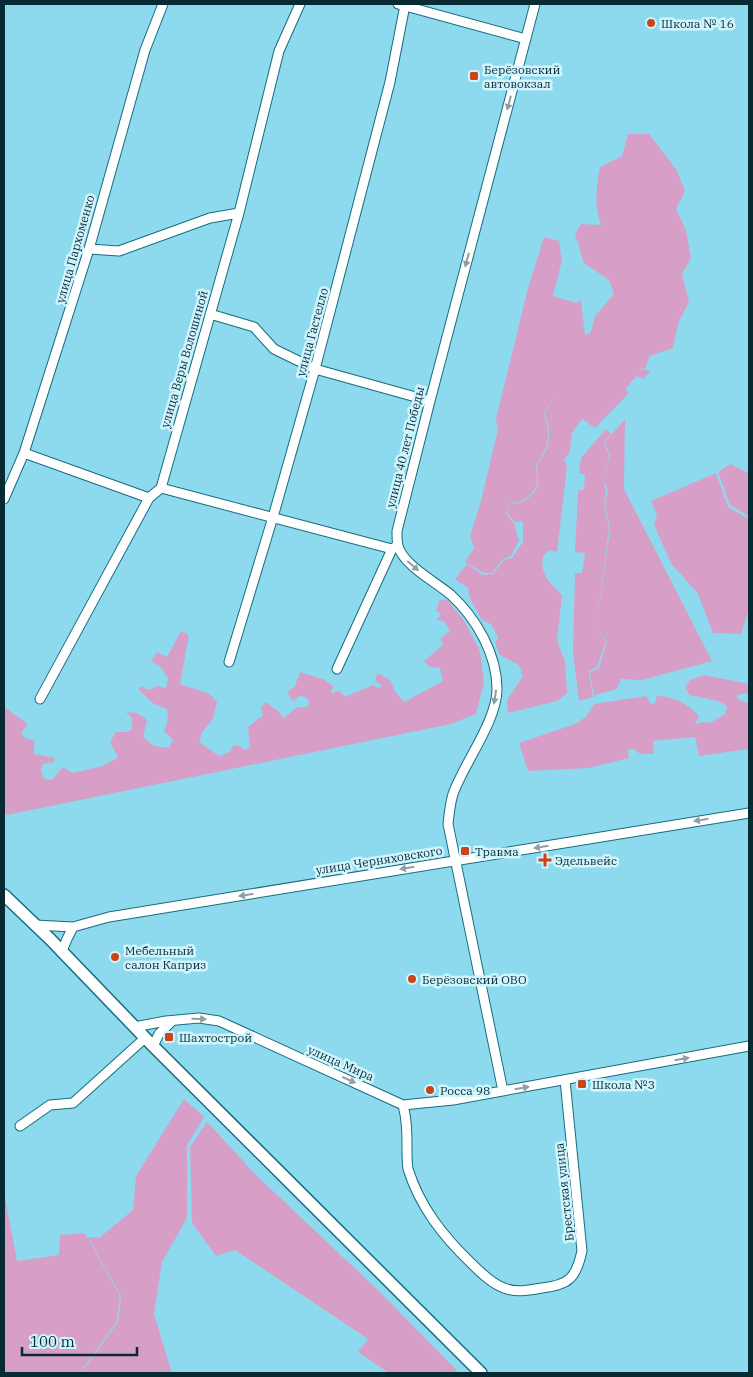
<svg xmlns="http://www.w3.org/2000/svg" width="753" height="1377" viewBox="0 0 753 1377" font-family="'IBM Plex Serif',serif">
	<rect width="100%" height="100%" fill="#8ddaef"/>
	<path fill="#d79fc7" d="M628 134H649L676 169 685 191 676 209 686 230 691 258 682 274 689 302 679 321 673 348 650 356 645 368 636 370 645 369 650 372 643 379 637 376 625 389 629 393 595 428 582 419 572 433 570 451 564 460 567 467 557 552 549 550 543 556C540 575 549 582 562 595L557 641 565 661 567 693 557 701 508 713 507 700 523 676 519 665 500 655 495 643 498 637 491 624 482 620 469 597 468 588 455 579 467 564 483 575 493 574 504 560 512 558 523 542V522H515L506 512 511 502 518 504C540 491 539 489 537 464 552 447 551 434 545 413L554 396 544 413C550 435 551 446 536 464 538 488 539 490 518 503L511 501 505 513 514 523 519 540 511 556 503 559 492 573H484L465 562 474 548 470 536 480 505 498 430 496 419 528 288 544 237 559 241 562 260 553 296 576 303 581 300 585 335 591 332 595 316 614 294 609 280 584 263 575 234 581 224 601 225C594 203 596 189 600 167L622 156Z
		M625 419 624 489 712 661 642 680 621 679 617 689 594 695 590 672 599 668 607 641 596 629 610 529 605 504 608 490 603 481 606 490 604 504 609 529 596 629 606 641 597 667 589 671 593 697 579 701 573 652 575 573H582L585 553 575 552 578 491 584 489 585 475 579 473 581 458 606 429 611 434 604 442 609 456 604 477 610 456 605 442Z
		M731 464 749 474V516L730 505 718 472Z
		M716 473 728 507 749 519V609L741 634 713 633 698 594 671 563 654 525 657 515 651 501Z
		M446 599 464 620 480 651 484 683 476 714 451 724 7 815 4 812V707L28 724 21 733 26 739 34 740V754L55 758 54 762 43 764 41 771 44 779 52 780 63 767 72 773 103 766 118 757 110 742 116 732H127L132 729V718L126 712 137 713 147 720 143 737 154 746 169 748 173 740 164 731 168 719 167 709 154 704 139 690 140 686 149 690 157 686 166 688 168 678 160 666 151 661 157 652 167 657 181 631 189 635 180 684 210 694 217 702 213 719 203 731 199 742 219 756 230 752 233 746 238 745 245 750 250 747 248 727 263 715 261 707 266 702 279 712 283 718 298 707H308L309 702 306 697 299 696 294 701 290 698 288 692 295 686 300 672 325 680 333 686 331 693 340 691 345 697 373 685 379 688 382 686 375 680 378 673 391 681 394 690 404 702 443 681 440 668 430 667 424 661 443 645 441 638 450 631 444 621 437 620 441 614 436 611 439 601Z
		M704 675 749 684V693L737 695 738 699 749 704V749L699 756 695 737 653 741 654 754H640L635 749 628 750 629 758 589 768 528 771 519 743 575 724 586 717 594 704 646 696 651 704 655 703 657 696C674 696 688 704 699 716L695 724 703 722 710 723 725 714 727 706 718 701 690 695 685 688 690 680Z
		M184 1099 204 1117 187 1145V1218L162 1262 154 1314 172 1373H81L118 1322 121 1296 88 1237 99 1238 133 1210 136 1176Z
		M207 1122 257 1176 381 1293 459 1373H389L358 1352 368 1339 235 1250 216 1256 192 1223 190 1147Z
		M4 1192 17 1261 59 1255 60 1235 85 1233 120 1296 117 1321 80 1373H5Z"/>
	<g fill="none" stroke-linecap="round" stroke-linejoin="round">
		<defs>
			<path id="minor" d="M398 4 526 39
				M89 249 119 251 210 218 239 213
				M210 314 254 327 274 349 315 369 430 401
				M24 453 149 498
				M161 488 392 549 398 545
				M4 499 24 453 89 249 145 50 163 4
				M229 662 273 517 315 369 390 82 405 5
				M337 669 392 549
				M40 699 149 498 161 488 239 213 279 51 300 4
				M35 925 73 927
				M62 951 67 939 73 927 109 917 749 813
				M134 1027 166 1021 199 1018 219 1021 403 1105 453 1100 749 1046
				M153 1046 159 1034 172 1021
				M503 1091 448 824C449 814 450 804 453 794 464 763 497 721 497 689 497 654 476 618 451 595 436 582 404 566 398 546 397 542 397 536 397 531L430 401 535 4
				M403 1105C407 1120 407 1134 407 1150 407 1156 407 1163 408 1169 420 1207 443 1236 471 1263 480 1272 492 1284 504 1288 516 1293 530 1290 542 1288 569 1285 576 1278 582 1251L565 1080
				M20 1126 50 1105 73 1103 145 1038"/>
			<path id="major" d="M4 895 50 939 153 1046 481 1373"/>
		</defs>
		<use href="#minor" stroke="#166c7f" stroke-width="11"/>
		<use href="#major" stroke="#166c7f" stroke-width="14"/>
		<use href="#minor" stroke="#fff" stroke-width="9"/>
		<use href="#major" stroke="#fff" stroke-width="11"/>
	</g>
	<defs><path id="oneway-solid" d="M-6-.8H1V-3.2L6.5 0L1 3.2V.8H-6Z" transform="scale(1.25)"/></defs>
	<g fill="#909fa3">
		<use href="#oneway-solid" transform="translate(509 103) rotate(105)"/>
		<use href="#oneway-solid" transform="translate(467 260) rotate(105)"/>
		<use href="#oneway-solid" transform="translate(413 566) rotate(41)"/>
		<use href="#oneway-solid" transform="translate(495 697) rotate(99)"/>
		<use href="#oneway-solid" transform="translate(701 820) rotate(171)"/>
		<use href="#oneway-solid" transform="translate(541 847) rotate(171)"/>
		<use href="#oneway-solid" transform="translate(407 868) rotate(171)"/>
		<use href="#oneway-solid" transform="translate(246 895) rotate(171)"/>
		<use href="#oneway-solid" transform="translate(199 1019) rotate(1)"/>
		<use href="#oneway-solid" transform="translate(682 1059) rotate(-10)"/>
		<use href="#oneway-solid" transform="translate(349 1080) rotate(24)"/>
		<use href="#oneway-solid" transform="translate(522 1088) rotate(-10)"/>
	</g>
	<g fill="#cb4316" stroke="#d0f5ff" stroke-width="2">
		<circle cx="651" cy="23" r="5"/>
		<rect x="469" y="71" width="10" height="10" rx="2.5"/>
		<rect x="460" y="846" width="10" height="10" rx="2.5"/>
		<path d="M542.5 852.5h5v5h5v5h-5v5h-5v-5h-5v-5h5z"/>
		<circle cx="115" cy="957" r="5"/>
		<circle cx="412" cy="979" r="5"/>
		<rect x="164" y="1032" width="10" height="10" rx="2.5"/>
		<rect x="577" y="1079" width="10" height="10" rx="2.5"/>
		<circle cx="430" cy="1090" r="5"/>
	</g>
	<g text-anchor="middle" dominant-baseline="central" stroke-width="5" stroke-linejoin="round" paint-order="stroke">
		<g font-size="12" fill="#082a32" stroke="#d0f5ff" text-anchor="start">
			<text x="661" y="23">Школа № 16</text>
			<text x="484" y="69">Берёзовский<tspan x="484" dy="14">автовокзал</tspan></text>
			<text x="475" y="851">Травма</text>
			<text x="555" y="860">Эдельвейс</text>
			<text x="125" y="950">Мебельный<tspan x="125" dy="14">салон Каприз</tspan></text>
			<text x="422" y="979">Берёзовский ОВО</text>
			<text x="179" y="1037">Шахтострой</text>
			<text x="592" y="1084">Школа №3</text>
			<text x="440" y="1090">Росса 98</text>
		</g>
		<g font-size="12" fill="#082a32" stroke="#d0f5ff">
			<text transform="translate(75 249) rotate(-74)">улица Пархоменко</text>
			<text transform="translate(312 332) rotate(-75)">улица Гастелло</text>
			<text transform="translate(184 359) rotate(-74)">улица Веры Волошиной</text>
			<text transform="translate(405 447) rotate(-76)">улица 40 лет Победы</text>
			<text transform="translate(379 860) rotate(-9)">улица Черняховского</text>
			<text transform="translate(341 1063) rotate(24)">улица Мира</text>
			<text transform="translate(564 1192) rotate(-96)">Брестская улица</text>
		</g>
	</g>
	<rect width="753" height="1377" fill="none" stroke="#082a32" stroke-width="10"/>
	<path d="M22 1347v8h115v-8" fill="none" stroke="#082a32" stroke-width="2.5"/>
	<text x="30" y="1347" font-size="15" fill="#082a32" stroke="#d0f5ff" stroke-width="4" paint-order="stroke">100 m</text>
</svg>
